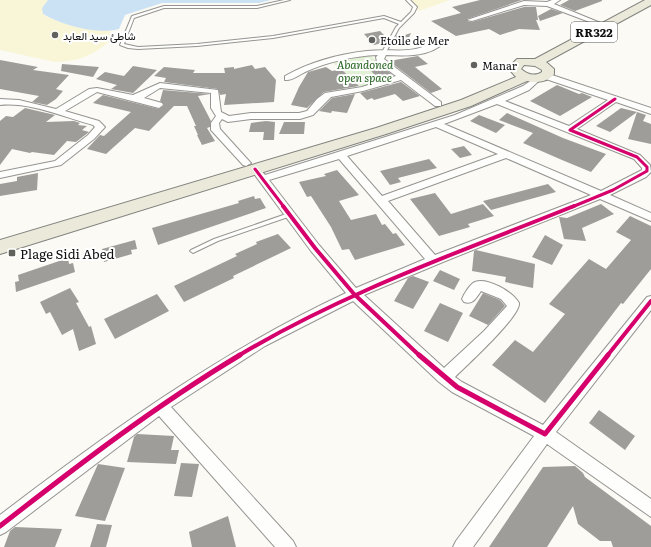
<svg xmlns="http://www.w3.org/2000/svg" width="651" height="547" viewBox="0 0 651 547" font-family="Literata,Vazirmatn,serif">
	<rect width="100%" height="100%" fill="#fbfaf4"/>
	<path fill="#e2f0d5" d="M368 54 396 76 361 87 333 63Z"/>
	<path fill="#f9f6d7" d="M0 0H48L42 8 44 15C65 26 87 29 110 30L111 40C93 56 79 61 55 62L0 50Z
		M409 0H450L419 11Z"/>
	<path fill="#cbe1f4" d="M48 0H271L259 3H162L128 14 125 15 119 29C98 35 62 25 43 14L42 8Z"/>
	<path fill="#9f9d99" d="M480 0H522L467 19V21L472 22 524 7H536L538 20H536L540 30 519 29 500 35 489 29 456 36 431 21 461 13 452 7Z
		M569 0H602V1L575 11 560 5Z
		M551 9 563 13 540 21 538 16Z
		M380 31 388 39 386 42 374 45 364 34Z
		M411 33 405 46 392 44 397 35 402 36Z
		M418 56 428 64 415 67 442 89 431 93 389 61Z
		M0 60 38 67 33 70 69 75 56 89 63 91 56 99 47 105 32 102 39 96 0 89Z
		M62 64 99 67 93 77 61 71Z
		M377 64 393 75 379 80 367 66Z
		M252 65 255 69 265 67 276 80 274 102 224 105 226 94 220 95 218 89 164 82 166 78 154 76 164 67 195 70 193 73H225L224 68 234 67V69Z
		M133 66 157 70 133 93 111 89 117 85 96 79 105 72 124 76Z
		M326 67 332 71 341 69 359 86 324 92 307 108 291 105 299 87 308 72Z
		M401 82 420 96 403 101 395 94 374 100 372 98 367 100 360 93Z
		M557 85 579 94 582 93 592 97 560 116 530 101Z
		M163 90 210 94 198 96 211 121 210 127 207 128 215 141 202 145 197 135H198L194 126H196L187 106H174L149 131 135 128 106 154 87 149 100 135 104 136 131 112 93 103 94 102 103 95 159 109 164 105 160 101Z
		M355 94 347 113 332 111 331 113 319 111 332 98Z
		M25 108 55 115 46 122 74 121 80 123 78 125 87 126 82 130 89 132 76 142 67 141 54 155 32 152 30 153 12 149 0 165V121L6 116 13 117Z
		M621 108 637 112 610 132 596 126Z
		M637 112 646 115 643 121 651 124V144L628 139Z
		M507 113 563 138 606 154 591 172 562 160 523 143 533 133 499 120Z
		M479 115 505 125 496 133 470 121Z
		M266 121 275 122 274 140H263L264 132H249L251 123Z
		M284 122H305L304 134H279Z
		M464 146 472 155 460 158 451 149Z
		M429 159 437 168 398 178 401 182 390 185 380 171Z
		M337 170 359 195 339 201 351 220 376 214 382 225 385 224 393 234 396 233 405 245 355 260 349 249 342 250 331 227 311 196 307 197 299 182 326 176 324 174Z
		M38 173 37 190 0 196V184L17 181V177Z
		M548 184 556 192 491 210 483 201Z
		M435 193 451 214 483 204 494 216 468 224 470 227 439 236 410 199Z
		M254 196 255 199 260 198 266 208 158 245 152 228 239 203 238 201Z
		M601 204 614 214 582 228 586 241 564 239 559 217 567 218Z
		M630 216 651 226V269L623 304 621 303 545 403 492 365 515 340 533 352 565 314 549 304 589 259 606 269 631 240 616 232Z
		M278 234 291 248 233 276 234 278 184 302 174 286 237 256 235 254 257 244 256 242Z
		M545 235 563 245 552 265 532 257Z
		M135 240 137 249 131 250 132 254 104 262 102 249Z
		M476 250 535 264 533 288 505 282 506 277 472 271 474 251Z
		M68 258 69 264 73 263 75 272 16 292 15 282 19 281 18 275Z
		M440 270 460 279 454 290 433 281Z
		M413 276 429 282 413 309 394 301 408 278Z
		M70 288 79 302 76 303 89 327 91 326 96 344 79 351 73 329 62 335 50 312 46 314 40 302Z
		M483 293 500 300 505 306 488 325 469 316Z
		M157 294 169 311 115 339 104 319Z
		M440 303 463 313 448 342 424 331Z
		M599 410 635 436 625 450 589 423Z
		M137 434 174 436 171 450H179L176 464 127 462 134 437Z
		M181 463 199 464 192 497 174 496Z
		M98 464 125 468 105 521 75 516Z
		M575 466 583 473 585 477 651 526V547H613L611 541H600L578 524 573 506 547 547H489L543 467Z
		M228 516 236 547H192L189 532Z
		M97 524 112 525 106 547H90Z
		M15 527 62 529 55 547H4L10 531Z"/>
	<g fill="none" stroke-linecap="round" stroke-linejoin="round">
		<defs>
			<path id="lane" d="M284 0H290L257 8H164L134 18 124 44 138 47 197 44 273 36 384 16 401 22 411 12 413 7 406 0H410L417 7 414 13 399 28 385 54 383 55 381 54 396 27 399 24 384 18 273 38 197 46 138 49 128 48 120 45 132 16 164 6H257Z
				M289 213 291 214 292 215 291 216 218 241 195 252 193 253 190 251 191 250 214 239Z"/>
			<path id="street" d="M552 0H560L554 4 608 26 603 27 547 6 524 5 472 21 467 20 524 1 547 2Z
				M438 40 445 42C430 57 406 56 386 55L384 59 441 102V106H435L401 80 363 91 331 97 313 115 300 119H251L228 122 222 119 219 123 220 129 249 161 251 163 246 166 243 165 211 130V123L216 116 211 108V93L160 88 144 98 162 103 163 105 159 108 97 92 65 111 99 121 105 127 94 139 61 165 0 178V172L55 161 88 135 95 127 93 125C63 117 31 102 0 105V99L19 100 56 109 89 89 97 88 133 95 160 83 218 90 221 112 229 116 251 113H299L307 111 317 99 325 93 362 87 396 76 377 62 376 57 378 55C353 56 327 62 305 72 299 75 292 81 285 80V76C310 62 339 54 367 51 396 48 410 56 438 40Z
				M543 74H549L651 108V114L616 102 577 129 640 155 650 165 651 172 646 177 610 195 651 213V221L600 199 443 262 364 295 444 368 484 331 507 306 501 299 481 291C476 298 473 305 464 302L462 299C464 294 470 284 475 282 487 277 513 292 519 303 521 316 467 365 455 377L462 382 543 425 647 297 651 296V310L556 432 651 499V517L547 444 473 547H453L456 541 534 436 452 392 439 382 353 301 265 346 171 407 293 541 296 547H275L159 416 6 532 0 535V515C110 431 220 352 346 293L311 251 252 171 250 169 252 167H258L265 175 455 115 523 86 538 76 542 78 529 90 505 101 569 126 608 100 543 78ZM497 104 634 159 642 168V170L601 191 444 124ZM436 127 498 154 382 196 347 156ZM506 158 591 195 435 255 388 201ZM339 159 425 259 356 288 319 245 269 180Z"/>
			<path id="primary" d="M645 0H651V5L546 62 554 69V74C548 82 537 83 527 81L471 106 386 134 0 254V240L376 128 461 100 516 77 508 68 517 59H535ZM524 65 535 66 542 70V72C534 77 527 74 521 69Z"/>
		</defs>
		<use href="#lane" stroke="#959492" stroke-width="2"/>
		<use href="#street" stroke="#959492" stroke-width="2"/>
		<use href="#primary" stroke="#82827f" stroke-width="2"/>
		<use href="#lane" fill="#fefefd" fill-rule="evenodd"/>
		<use href="#street" fill="#fefefd" fill-rule="evenodd"/>
		<use href="#primary" fill="#ebe9da" fill-rule="evenodd"/>
		<defs>
			<path id="cycleway-far2" d="M255 169 284 207
				M572 207 613 190 647 171V167L637 157 570 130 615 99"/>
			<path id="cycleway-far1" d="M283 206 315 248 354 294 420 356
				M238 356C344 292 460 252 574 206
				M607 356 651 301"/>
			<path id="cycleway" d="M419 355 457 387 545 434 608 355
				M0 526C77 466 155 406 240 355"/>
		</defs>
		<use href="#cycleway-far2" stroke="#fff" stroke-width="5"/>
		<use href="#cycleway-far1" stroke="#fff" stroke-width="6"/>
		<use href="#cycleway" stroke="#fff" stroke-width="8"/>
		<use href="#cycleway-far2" stroke="#d6006c" stroke-width="3"/>
		<use href="#cycleway-far1" stroke="#d6006c" stroke-width="4"/>
		<use href="#cycleway" stroke="#d6006c" stroke-width="5"/>
	</g>
	<g fill="#61615e" stroke="#fff" stroke-width="1.5">
		<circle cx="55" cy="35" r="4"/>
		<circle cx="372" cy="40" r="4"/>
		<circle cx="474" cy="65" r="4"/>
		<rect x="8" y="249" width="8" height="8" rx="2"/>
	</g>
	<g text-anchor="middle" dominant-baseline="central" stroke-width="4" stroke-linejoin="round" paint-order="stroke">
		<g font-size="11" fill="#0e0e0e" stroke="#fff" text-anchor="start">
			<text x="63" y="35">شاطئ سيد العابد</text>
			<text x="380" y="40">Etoile de Mer</text>
			<text x="482" y="65">Manar</text>
		</g>
		<g font-size="11" font-style="italic" fill="#276421" stroke="#fff">
			<text x="365" y="64">Abandoned<tspan x="365" dy="13">open space</tspan></text>
		</g>
		<rect fill="#fff" stroke="#565656" stroke-width="1" x="571" y="22" width="46" height="20" rx="3"/>
		<g font-size="12" font-weight="bold" fill="#0e0e0e">
			<text x="594" y="32">RR322</text>
		</g>
		<g font-size="13" fill="#0e0e0e" stroke="#fff" text-anchor="start">
			<text x="20" y="253">Plage Sidi Abed</text>
		</g>
	</g>
</svg>
